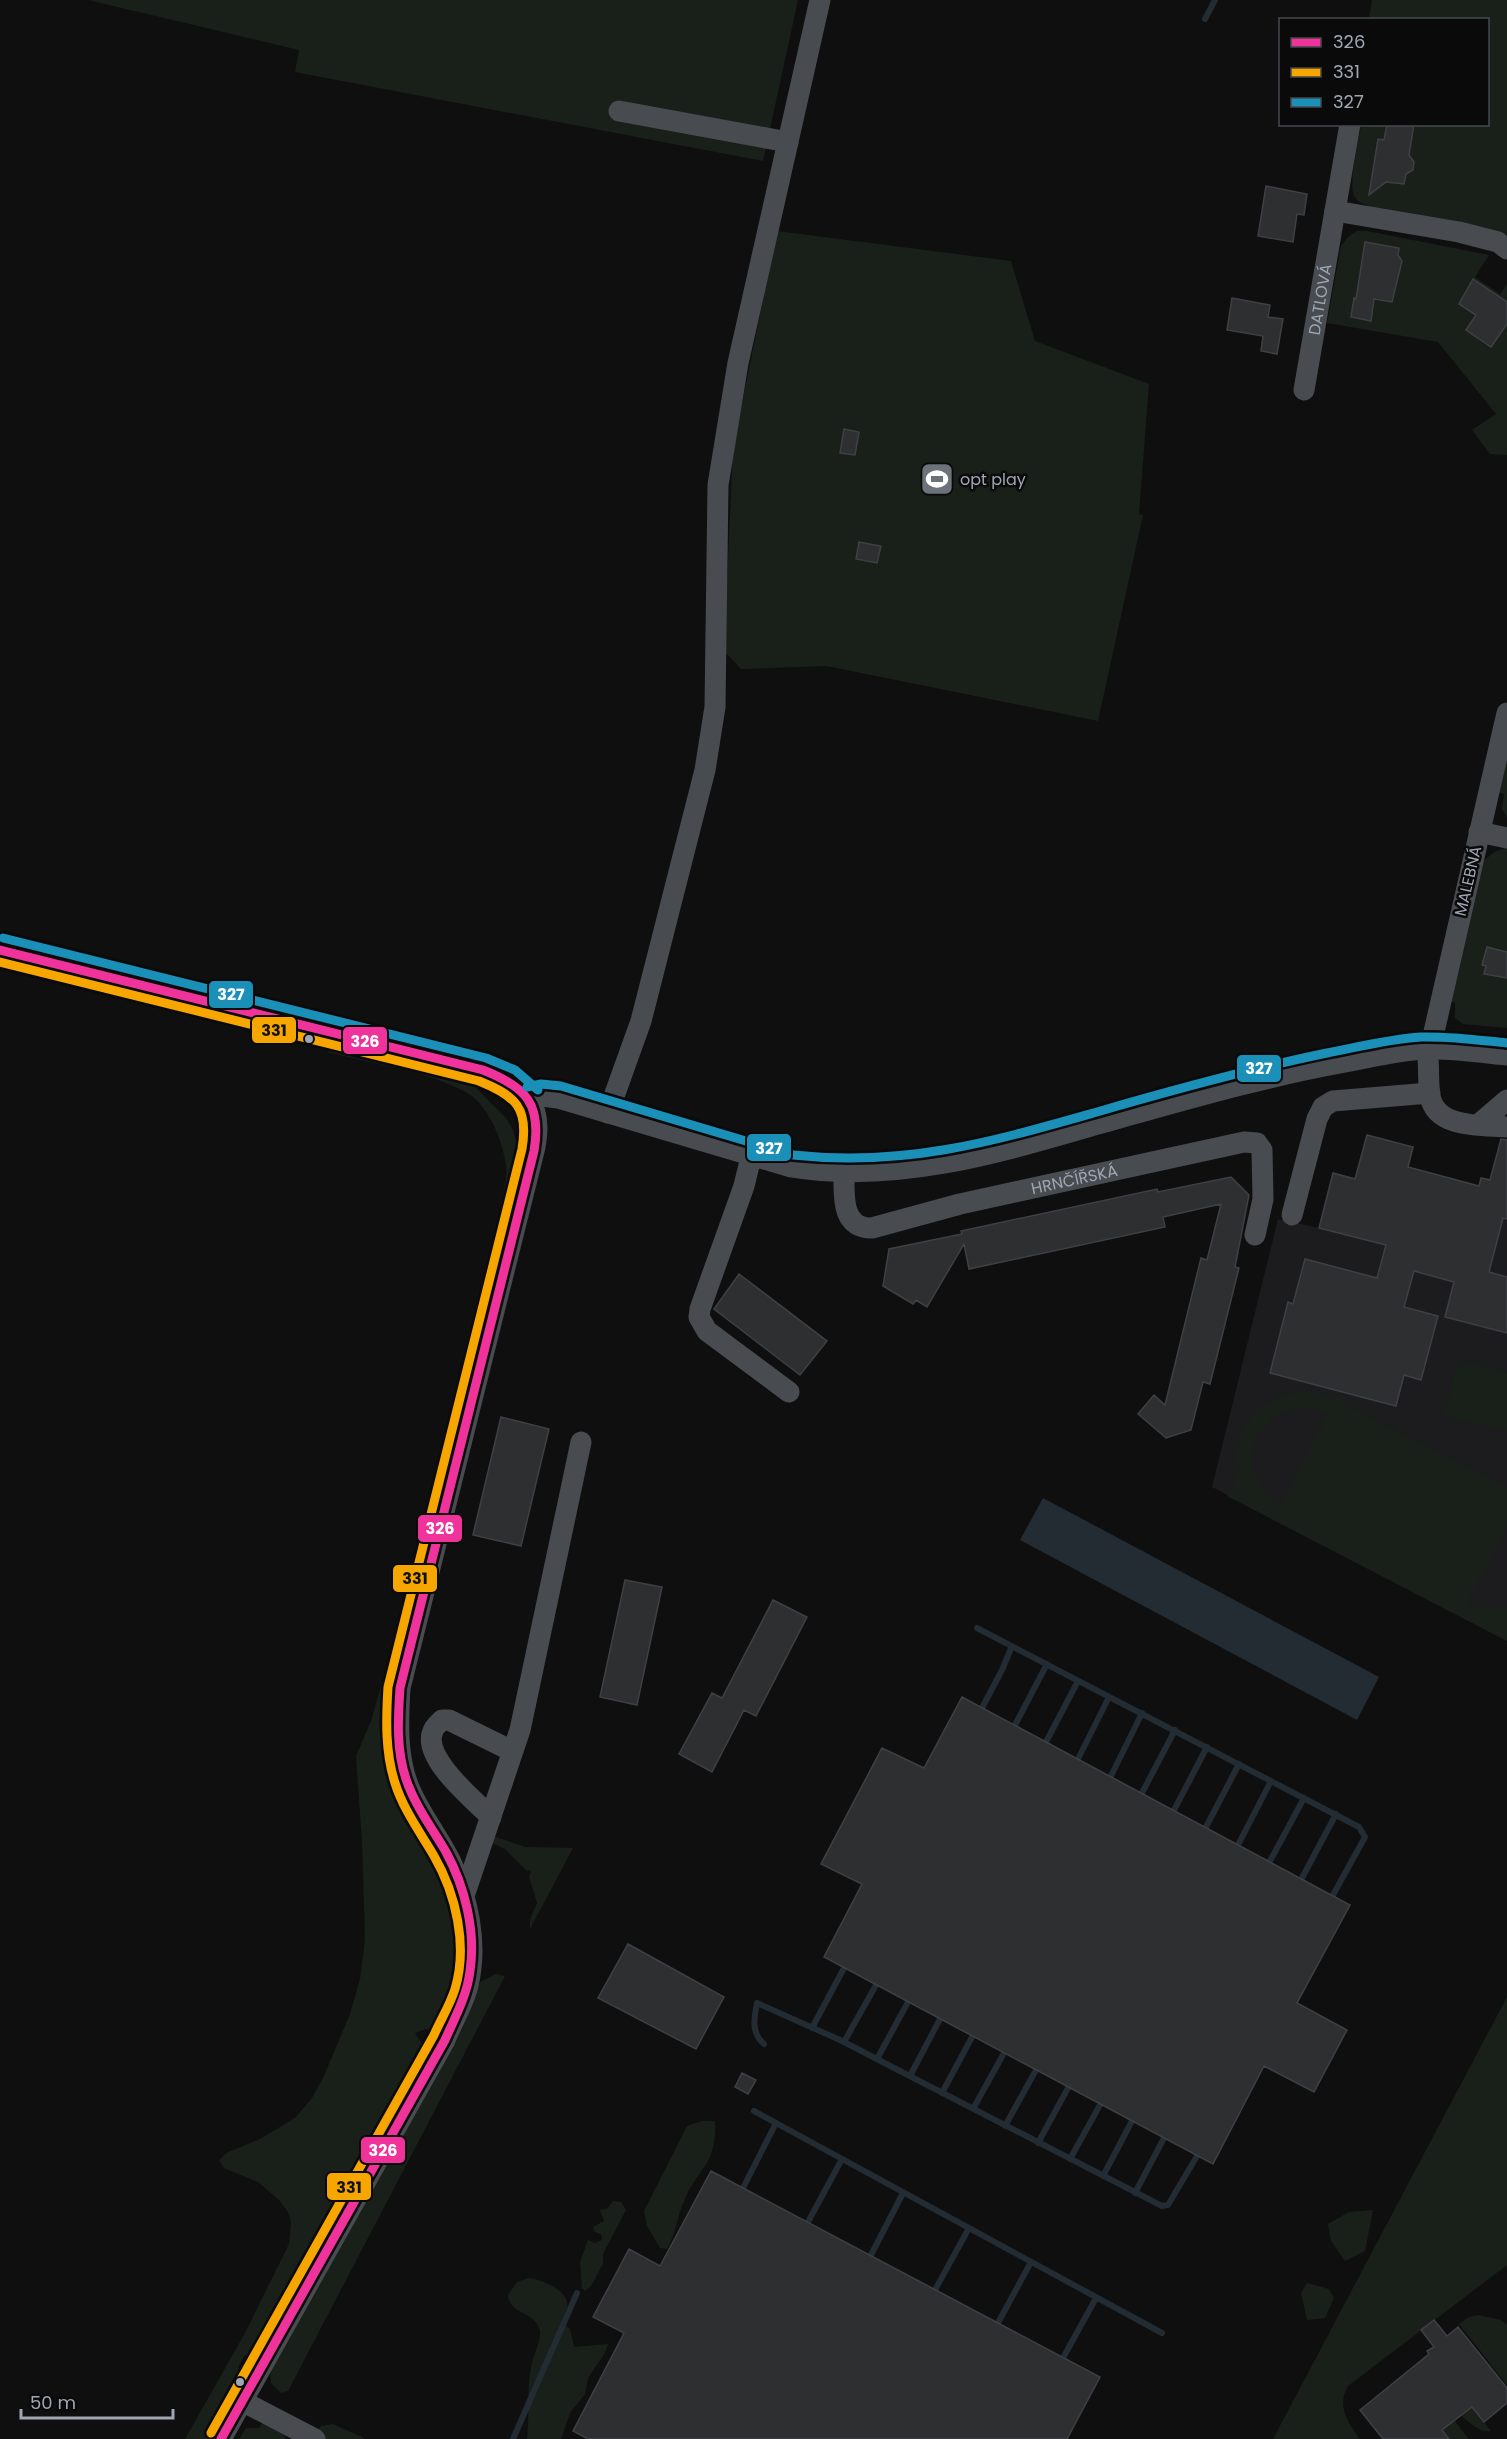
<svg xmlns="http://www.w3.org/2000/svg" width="1507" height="2439" viewBox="0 0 1507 2439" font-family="Poppins,sans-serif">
	<rect width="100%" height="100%" fill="#0f0f10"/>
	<path fill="#1c1c1e" d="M1367 1135 1413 1147 1401 1192H1477L1481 1178 1490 1180 1495 1159 1507 1162V1641L1212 1487 1278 1219 1319 1228 1333 1173 1355 1178Z"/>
	<path fill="#19201a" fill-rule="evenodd" d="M88 0H798L763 161 295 72 299 50Z
		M1372 0H1507V235L1496 231 1370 207C1364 204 1357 202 1354 196 1348 185 1359 139 1361 125L1488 124V20L1369 19Z
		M777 231 1011 261 1035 341 1149 384 1139 514 1143 515 1098 721 827 666 741 669 724 651 733 448Z
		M1357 231H1367L1489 255 1475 277 1500 294 1507 284V455L1490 454 1472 430 1496 414 1438 342 1327 323 1341 246 1348 237Z
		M1507 752V817L1502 809 1504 794 1498 792Z
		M1507 848V1028L1463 1024 1455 1018V1003L1450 1001 1484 860 1496 851Z
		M330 1040 464 1076 507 1119 513 1130 521 1160 391 1684C387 1724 387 1758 401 1797 410 1821 427 1842 440 1864 474 1928 465 1973 432 2033L426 2029 415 2033 424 2047 422 2053 390 2116 261 2349 256 2346 250 2357 245 2355 238 2367 243 2370 242 2372 209 2428 215 2432 212 2439H185L245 2333 289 2244 291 2222 288 2212 280 2201 258 2182 224 2168 219 2160 228 2152 260 2139 295 2118 312 2098 323 2078 350 2014 360 1979 365 1940 362 1841 356 1756 371 1721 381 1686 502 1201C504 1190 508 1176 506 1165 502 1139 488 1103 464 1091 426 1071 370 1063 328 1052Z
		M1458 1360 1507 1373V1431L1444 1415Z
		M1307 1391 1322 1394 1336 1399 1507 1488V1526L1467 1603 1489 1609 1507 1607V1641L1227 1496C1230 1489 1236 1482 1238 1475 1240 1466 1236 1455 1238 1446 1244 1412 1274 1394 1307 1391ZM1306 1407 1329 1413 1281 1506C1231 1475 1250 1412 1306 1407Z
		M493 1836 525 1847 573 1848 530 1929V1920L537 1903 529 1876 531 1873 530 1870 527 1871 505 1849 492 1843Z
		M496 1974 505 1976 288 2391 281 2393 271 2383 270 2371 480 1982Z
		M1507 1997V2265L1348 2386C1336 2406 1348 2423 1360 2439H1273Z
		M702 2121H715C717 2166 698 2167 684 2201 677 2217 676 2233 667 2249L660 2248 647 2226 644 2211 687 2126Z
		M613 2201 621 2202 626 2210 603 2254V2264L591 2286 585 2291 582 2288 580 2262 588 2240 595 2243 602 2240 601 2234 595 2232 593 2227 604 2221 600 2210 607 2209Z
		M1373 2210 1365 2251 1345 2261 1331 2241 1328 2224 1349 2212Z
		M529 2278C540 2279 567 2290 567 2303 568 2308 563 2316 561 2321L570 2329 574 2347 608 2344 605 2353 588 2378 585 2394 570 2413 561 2439H527C530 2414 526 2388 532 2363 534 2354 541 2341 540 2331 536 2311 509 2315 508 2295L517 2282Z
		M1307 2283 1329 2289 1334 2298 1325 2318 1307 2320 1301 2293Z
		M1478 2315 1501 2320 1507 2325V2385L1459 2324 1469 2317Z
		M1429 2355 1491 2431C1473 2436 1440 2393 1432 2378 1429 2372 1430 2362 1429 2355Z
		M1454 2420 1469 2439H1449L1442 2431Z
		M262 2423 283 2432 286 2439H239L246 2428H259Z
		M333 2424 362 2437 365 2439H323L318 2430 321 2426Z"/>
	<path fill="#222c32" d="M1043 1498 1379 1677 1357 1720 1020 1540Z"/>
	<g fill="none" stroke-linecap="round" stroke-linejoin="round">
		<path stroke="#222c32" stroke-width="6" d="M1205 19 1215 0
			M977 1628 1359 1827 1365 1837 1333 1895
			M982 1708 1002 1670 1012 1646
			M1015 1725 1047 1664
			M1046 1742 1078 1681
			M1078 1759 1109 1697
			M1111 1776 1142 1713
			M1142 1793 1175 1730
			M1174 1810 1207 1747
			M1206 1827 1239 1764
			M1238 1845 1271 1781
			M1270 1861 1304 1798
			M1302 1878 1336 1814
			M812 2028 844 1968
			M844 2042 876 1985
			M764 2044C751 2033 754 2018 757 2003L840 2040 1162 2206 1168 2205 1197 2156
			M877 2059 908 2002
			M910 2076 940 2019
			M942 2093 972 2037
			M973 2109 1004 2053
			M754 2111 1162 2333
			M1005 2126 1036 2070
			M1038 2143 1068 2088
			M1070 2159 1100 2105
			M1103 2176 1132 2121
			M743 2188 776 2123
			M1135 2193 1164 2138
			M808 2222 842 2159
			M871 2255 903 2193
			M935 2290 969 2228
			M998 2323 1031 2262
			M1063 2358 1096 2298
			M513 2439 577 2293"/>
	</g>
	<path fill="#2e2f31" stroke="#3e4044" stroke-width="1.5" d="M1387 124H1414L1409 155 1414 162 1413 170 1406 174 1404 184 1386 182 1369 195 1378 139 1384 140Z
		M1266 186 1307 194 1304 215 1297 214 1293 242 1258 236Z
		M1365 242 1399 248 1398 255 1402 261 1392 302 1374 299 1371 321 1351 317 1354 298 1356 299Z
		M1473 279 1507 302V324L1491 347 1466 330 1476 315 1459 304Z
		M1232 298 1270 305 1268 317 1283 319 1277 354 1261 351 1263 336 1227 330Z
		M844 429 859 432 855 455 840 453Z
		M859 542 881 546 877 563 856 559Z
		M1487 947 1507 952V978L1484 974 1486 966 1482 965Z
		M1367 1135 1413 1147 1408 1167 1479 1186 1481 1178 1490 1180 1501 1139 1507 1140V1219L1503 1218 1489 1272 1507 1277V1333L1445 1317 1454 1282 1414 1271 1404 1307 1438 1316 1421 1380 1404 1375 1396 1406 1270 1373 1288 1302 1293 1304 1305 1259 1377 1278 1386 1245 1319 1228 1333 1173 1355 1179Z
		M1231 1177 1249 1195 1235 1267 1239 1268 1210 1384 1203 1382 1191 1430 1166 1438 1138 1414 1154 1395 1165 1405 1201 1258 1207 1260 1221 1204 1163 1217 1165 1227 969 1269 964 1244 927 1307 916 1300 913 1304 883 1286 889 1249 962 1234 961 1231 1157 1189 1158 1192Z
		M739 1274 827 1341 800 1375 714 1309Z
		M501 1417 549 1429 521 1546 473 1535Z
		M625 1580 662 1587 637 1705 600 1697Z
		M773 1600 807 1617 756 1716 744 1710 712 1772 679 1754 712 1693 722 1698Z
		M962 1697 1350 1905 1297 2003 1347 2030 1314 2092 1264 2066 1213 2164 824 1957 862 1884 821 1864 882 1748 924 1768Z
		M628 1944 724 1997 696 2049 598 1998Z
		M742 2073 756 2080 748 2094 735 2087Z
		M711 2171 1100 2377 1067 2439H588L573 2431 624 2333 593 2317 629 2249 660 2266Z
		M1434 2320 1447 2336 1458 2327 1507 2388V2403L1484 2422 1472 2407 1442 2430 1449 2439H1383L1360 2410 1429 2354 1427 2351 1434 2347 1421 2330Z"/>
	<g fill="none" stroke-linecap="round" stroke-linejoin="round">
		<g stroke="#484c50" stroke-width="21">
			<path d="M619 111 788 142"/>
			<path d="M1335 211 1459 232 1498 242 1507 249"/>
			<path id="s1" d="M1304 390 1350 124"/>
			<path d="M1507 713 1428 1058C1429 1071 1428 1084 1430 1096 1436 1129 1482 1125 1507 1127"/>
			<path d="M1479 832 1507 838"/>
			<path d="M0 950 483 1070C526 1085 545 1105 534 1151L400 1688C398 1722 396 1760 411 1792 422 1816 438 1837 450 1860 468 1898 478 1943 468 1985 464 2003 452 2022 445 2040L221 2439"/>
			<path d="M530 1099 542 1096 558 1098 791 1167C896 1184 998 1153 1098 1124 1178 1102 1258 1078 1340 1063 1368 1058 1402 1049 1430 1049 1455 1048 1482 1053 1507 1055"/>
			<path d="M608 1113 641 1021 705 770 715 707 718 485 738 363 820 0"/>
			<path d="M1479 1124 1507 1100"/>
			<path d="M751 1157 744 1186 700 1309 699 1317 707 1331 789 1392"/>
			<path id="s2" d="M844 1173C844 1196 841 1228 872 1228L960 1204 1244 1142 1257 1143 1262 1150 1263 1199 1255 1235"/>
			<path d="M1292 1215 1317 1119 1323 1107 1333 1101 1430 1093"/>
			<path d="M491 1817C474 1800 421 1757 433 1731 434 1727 439 1723 442 1720H449L512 1751"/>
			<path d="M464 1896 520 1730 581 1442"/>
			<path d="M242 2401 315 2439"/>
		</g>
		<defs>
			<path id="bus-1" d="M0 950 483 1070C526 1087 542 1104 534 1151L400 1688C398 1718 396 1750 406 1779 415 1806 432 1828 446 1852 465 1887 476 1931 470 1971 467 1996 455 2017 445 2040L221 2439"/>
			<path id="bus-2" d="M0 962 479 1081C516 1096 529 1108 522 1149L388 1687C386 1719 385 1752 395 1783 403 1809 420 1832 434 1856 456 1894 468 1946 455 1989 450 2005 441 2019 434 2035L211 2433"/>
			<path id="bus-3" d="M3 938 486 1058 515 1070 538 1090
				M527 1087 541 1084 561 1086 793 1155C906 1167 991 1142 1097 1112 1173 1090 1249 1069 1327 1053 1358 1047 1389 1039 1421 1037 1450 1036 1478 1040 1507 1043"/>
		</defs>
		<use href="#bus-1" stroke="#0a0a0b" stroke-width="14"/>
		<use href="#bus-2" stroke="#0a0a0b" stroke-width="14"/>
		<use href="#bus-3" stroke="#0a0a0b" stroke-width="14"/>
		<use href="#bus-1" stroke="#ef339a" stroke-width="9"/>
		<use href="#bus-2" stroke="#f7a600" stroke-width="9"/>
		<use href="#bus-3" stroke="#1a90b9" stroke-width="9"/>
	</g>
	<defs>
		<symbol id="stadium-square" viewBox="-11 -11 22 22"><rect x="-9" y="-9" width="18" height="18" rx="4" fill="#6c727a" stroke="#0a0a0b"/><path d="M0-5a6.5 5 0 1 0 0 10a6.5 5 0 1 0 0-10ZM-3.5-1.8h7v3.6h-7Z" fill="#fff"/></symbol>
	</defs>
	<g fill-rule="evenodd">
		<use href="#stadium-square" x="918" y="460" width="38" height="38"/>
	</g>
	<g fill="#9ea7b3" stroke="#0a0a0b" stroke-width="2">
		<circle cx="309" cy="1039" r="5"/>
		<circle cx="240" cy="2382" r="5"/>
	</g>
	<g text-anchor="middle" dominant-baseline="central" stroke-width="5" stroke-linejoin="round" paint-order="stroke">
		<g font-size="16" fill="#9ea7b3" stroke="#0a0a0b">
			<text stroke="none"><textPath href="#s1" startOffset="92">DATLOVÁ</textPath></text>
			<text transform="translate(1468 881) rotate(-77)">MALEBNÁ</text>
			<text stroke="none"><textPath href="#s2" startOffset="279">HRNČÍŘSKÁ</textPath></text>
		</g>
		<g font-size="16" fill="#9ea7b3" stroke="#0a0a0b" text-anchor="start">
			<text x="960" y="479">opt play</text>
		</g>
	</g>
	<g stroke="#0a0a0b" stroke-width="2">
		<rect x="208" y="980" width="46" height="29" rx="6" fill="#1a90b9"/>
		<rect x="251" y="1016" width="46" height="28" rx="6" fill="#f7a600"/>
		<rect x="342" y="1026" width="46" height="29" rx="6" fill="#ef339a"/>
		<rect x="1236" y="1054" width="46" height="29" rx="6" fill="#1a90b9"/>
		<rect x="746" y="1133" width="46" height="29" rx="6" fill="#1a90b9"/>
		<rect x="417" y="1514" width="46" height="29" rx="6" fill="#ef339a"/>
		<rect x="392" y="1564" width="46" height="29" rx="6" fill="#f7a600"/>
		<rect x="360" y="2136" width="46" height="28" rx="6" fill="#ef339a"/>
		<rect x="326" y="2172" width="46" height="29" rx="6" fill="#f7a600"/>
	</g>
	<g font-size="16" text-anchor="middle" font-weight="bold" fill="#fff">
		<text x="231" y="1000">327</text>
		<text x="365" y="1047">326</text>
		<text x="1259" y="1074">327</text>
		<text x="769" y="1154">327</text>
		<text x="440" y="1534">326</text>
		<text x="383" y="2156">326</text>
	</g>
	<g font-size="16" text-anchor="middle" font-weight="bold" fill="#111">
		<text x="274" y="1036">331</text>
		<text x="415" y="1584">331</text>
		<text x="349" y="2193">331</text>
	</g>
	<rect x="1279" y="18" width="210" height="108" fill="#0a0a0b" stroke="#45494e" stroke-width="1.5"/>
	<rect x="1291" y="38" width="30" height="9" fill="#ef339a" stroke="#45494e" stroke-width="1.5"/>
	<text x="1333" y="48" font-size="18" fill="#9ea7b3">326</text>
	<rect x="1291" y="68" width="30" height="9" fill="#f7a600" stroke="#45494e" stroke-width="1.5"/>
	<text x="1333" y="78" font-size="18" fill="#9ea7b3">331</text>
	<rect x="1291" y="98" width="30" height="9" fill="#1a90b9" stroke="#45494e" stroke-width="1.5"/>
	<text x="1333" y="108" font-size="18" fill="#9ea7b3">327</text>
	<path d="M21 2409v9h152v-9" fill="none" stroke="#9ea7b3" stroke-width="3"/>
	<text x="30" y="2409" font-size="18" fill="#9ea7b3" stroke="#0a0a0b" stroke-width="4.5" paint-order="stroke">50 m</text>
</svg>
